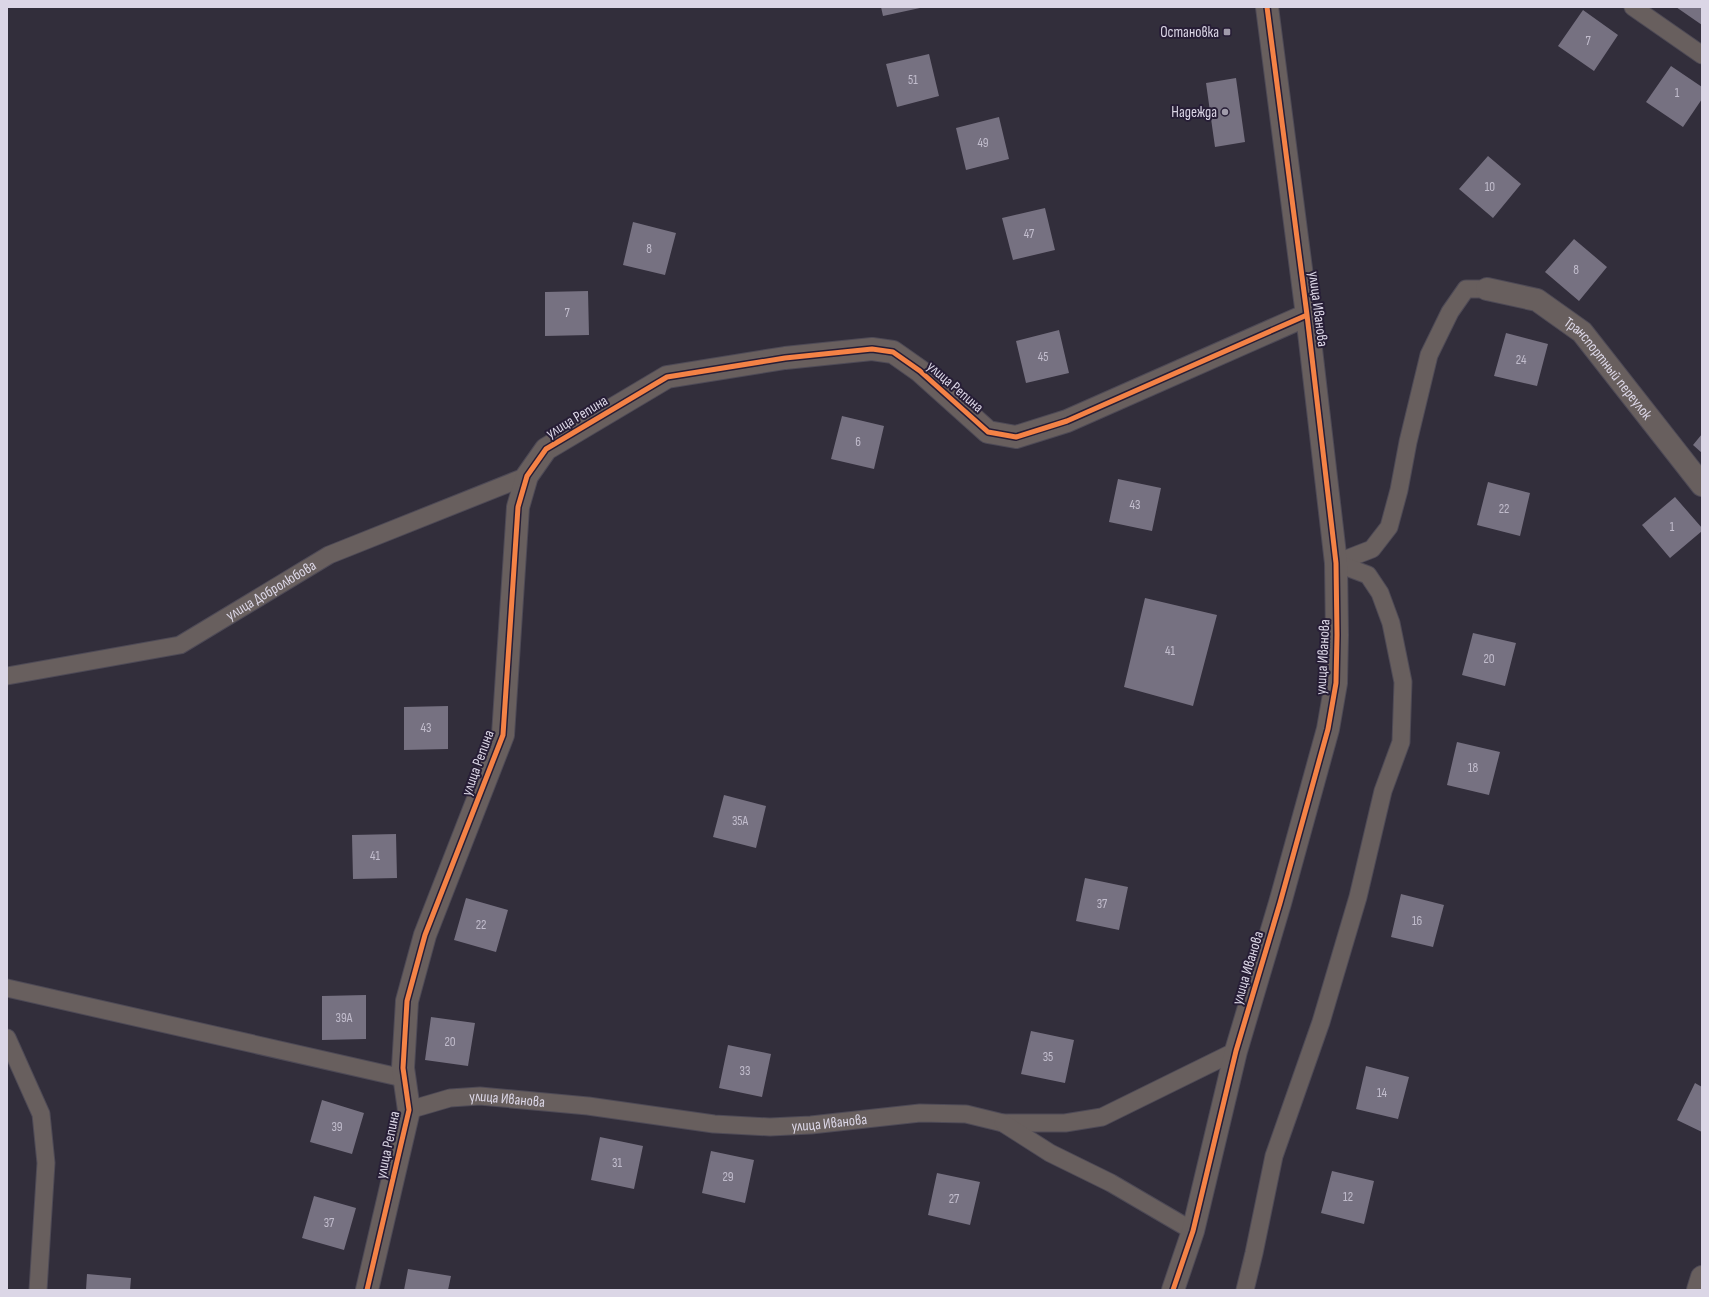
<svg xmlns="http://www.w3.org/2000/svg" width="1709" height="1297" viewBox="0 0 1709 1297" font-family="'Sofia Sans Condensed',sans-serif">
	<rect width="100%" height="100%" fill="#322e3b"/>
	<path fill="#767181" d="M881 7H920V8L883 16Z
		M1676 7H1702V25Z
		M1583 10 1618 35 1594 71 1558 46Z
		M929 54 939 96 897 107 886 64Z
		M1671 66 1702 87V99L1683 127 1646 102Z
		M1236 78 1245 142 1215 147 1206 83Z
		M999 117 1009 159 966 170 956 128Z
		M1488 156 1521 184 1493 218 1459 189Z
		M1045 208 1055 250 1013 260 1002 218Z
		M633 222 676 233 665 275 623 265Z
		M1574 239 1607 267 1579 301 1545 272Z
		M588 291 589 335 545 336V292Z
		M1059 330 1069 373 1026 383 1016 341Z
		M1506 333 1548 344 1537 386 1494 376Z
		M842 416 884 426 874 469 831 459Z
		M1702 434V453L1693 445Z
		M1118 479 1161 488 1152 531 1109 522Z
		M1488 482 1530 493 1520 536 1477 525Z
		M1675 497 1702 528V531L1670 558 1642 525Z
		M1145 598 1217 615 1193 706 1124 687Z
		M1473 633 1516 643 1505 686 1462 675Z
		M448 706V749L404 750V707Z
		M1457 742 1500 752 1489 795 1447 785Z
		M724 795 766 806 756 848 713 837Z
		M396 834 397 878 353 879 352 835Z
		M1085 878 1128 887 1119 930 1076 921Z
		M1401 894 1444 905 1433 947 1391 937Z
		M466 898 508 910 496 952 454 940Z
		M366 995V1039L322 1040V996Z
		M431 1017 475 1023 468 1066 425 1060Z
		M1031 1031 1074 1040 1065 1083 1021 1074Z
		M728 1045 771 1054 762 1097 719 1088Z
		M1366 1066 1409 1077 1398 1119 1356 1109Z
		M1695 1083 1702 1087V1132L1677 1120Z
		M322 1100 364 1113 352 1154 310 1142Z
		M600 1137 643 1146 634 1189 591 1180Z
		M711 1151 754 1160 745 1203 702 1193Z
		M1332 1171 1374 1181 1364 1224 1321 1213Z
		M937 1173 980 1182 970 1225 928 1215Z
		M314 1196 356 1208 344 1250 302 1238Z
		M408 1269 451 1276 448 1290H404Z
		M87 1274 131 1278 130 1290H86Z"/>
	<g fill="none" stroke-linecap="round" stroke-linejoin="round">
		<defs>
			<g id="service">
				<path d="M1633 7 1702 55"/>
				<path d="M1336 563 1372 549 1389 527 1399 490 1408 442 1429 355 1450 312 1466 289H1487"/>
				<path id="s1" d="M7 676 180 645 329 555 527 476"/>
				<path d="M7 988 403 1078"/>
				<path d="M7 1038 41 1114 46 1163 38 1290"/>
				<path id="s2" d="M409 1110 450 1098 480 1096 588 1106 714 1124 770 1127 811 1125 920 1113 966 1114 1003 1123H1065L1102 1117 1236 1051"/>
				<path d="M1003 1123 1050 1153 1111 1183 1193 1231"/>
				<path d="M1245 1290 1254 1253 1274 1156 1321 1022 1358 897 1383 791 1401 742 1403 682 1391 623 1380 593 1368 575 1336 563"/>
			</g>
			<g id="minor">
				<path id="s3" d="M1487 289 1537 300 1582 332 1702 485"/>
				<path d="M367 1290 409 1110 403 1068 407 1001 425 935 503 735 518 507 527 476 546 449 667 377 785 358 872 349 893 352 920 371 988 432 1016 437 1067 421 1307 315"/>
				<path d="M1698 1290 1702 1277"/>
			</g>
			<path id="tertiary" d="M1173 1290 1193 1231 1236 1051 1280 903 1328 729 1336 683 1337 635 1336 563 1307 315 1267 7"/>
		</defs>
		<use href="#service" stroke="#4e4a56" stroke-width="19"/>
		<use href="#minor" stroke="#4e4a56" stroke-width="24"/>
		<use href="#tertiary" stroke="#4e4a56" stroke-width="24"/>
		<use href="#service" stroke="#685f5e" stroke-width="17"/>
		<use href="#minor" stroke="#685f5e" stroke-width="22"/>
		<use href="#tertiary" stroke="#685f5e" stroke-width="22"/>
		<defs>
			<path id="cycleway" d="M367 1290 409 1110 403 1068 407 1001 425 935 503 735 518 507 527 476 546 449 667 377 785 358 872 349 893 352 920 371 988 432 1016 437 1067 421 1307 315
				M1173 1290 1193 1231 1236 1051 1280 903 1328 729 1336 683 1337 635 1336 563 1307 315 1267 7"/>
		</defs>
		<use href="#cycleway" stroke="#271e36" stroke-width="8"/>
		<use href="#cycleway" stroke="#f48246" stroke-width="5"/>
	</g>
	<g fill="#a09baa" stroke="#271e36" stroke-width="1.5">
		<rect x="1223" y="28" width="8" height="8" rx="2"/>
		<circle cx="1225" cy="112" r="4"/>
	</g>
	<g text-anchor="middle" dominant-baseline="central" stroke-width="4" stroke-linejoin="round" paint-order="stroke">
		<g font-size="13" fill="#c2bdcd">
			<text x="1588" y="41">7</text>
			<text x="913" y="80">51</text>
			<text x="1677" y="93">1</text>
			<text x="983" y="143">49</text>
			<text x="1490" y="187">10</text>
			<text x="1029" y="234">47</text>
			<text x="649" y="249">8</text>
			<text x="1576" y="270">8</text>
			<text x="567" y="313">7</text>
			<text x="1043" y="357">45</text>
			<text x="1521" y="360">24</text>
			<text x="858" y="442">6</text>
			<text x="1135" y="505">43</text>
			<text x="1504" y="509">22</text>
			<text x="1672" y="527">1</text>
			<text x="1170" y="651">41</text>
			<text x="1489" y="659">20</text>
			<text x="426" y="728">43</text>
			<text x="1473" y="768">18</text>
			<text x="740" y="821">35А</text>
			<text x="375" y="856">41</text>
			<text x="1102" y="904">37</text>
			<text x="1417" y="921">16</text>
			<text x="481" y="925">22</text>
			<text x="344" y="1018">39А</text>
			<text x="450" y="1042">20</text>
			<text x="1048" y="1057">35</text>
			<text x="745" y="1071">33</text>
			<text x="1382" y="1093">14</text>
			<text x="337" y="1127">39</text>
			<text x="617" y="1163">31</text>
			<text x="728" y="1177">29</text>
			<text x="1348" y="1197">12</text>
			<text x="954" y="1199">27</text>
			<text x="329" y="1223">37</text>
		</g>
		<g font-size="15" fill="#dbd6e6" stroke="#271e36" text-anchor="end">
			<text x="1219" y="32">Остановка</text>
			<text x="1217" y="112">Надежда</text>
		</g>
		<g font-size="15" fill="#dbd6e6" stroke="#271e36">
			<text transform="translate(1318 309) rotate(83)">улица Иванова</text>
			<text stroke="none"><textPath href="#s3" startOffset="151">Транспортный переулок</textPath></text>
			<text transform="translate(955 387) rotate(41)">улица Репина</text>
			<text transform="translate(577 417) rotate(-31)">улица Репина</text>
			<text stroke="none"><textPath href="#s1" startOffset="282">улица Добролюбова</textPath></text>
			<text transform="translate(1323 657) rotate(-87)">улица Иванова</text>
			<text transform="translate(478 763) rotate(-70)">улица Репина</text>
			<text transform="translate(1248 968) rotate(-73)">улица Иванова</text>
			<text stroke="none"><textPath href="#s2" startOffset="100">улица Иванова</textPath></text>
			<text stroke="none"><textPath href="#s2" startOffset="424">улица Иванова</textPath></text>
			<text transform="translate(388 1145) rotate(-78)">улица Репина</text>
		</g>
	</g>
	<rect width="1709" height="1297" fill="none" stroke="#dbd6e6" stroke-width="16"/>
</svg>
